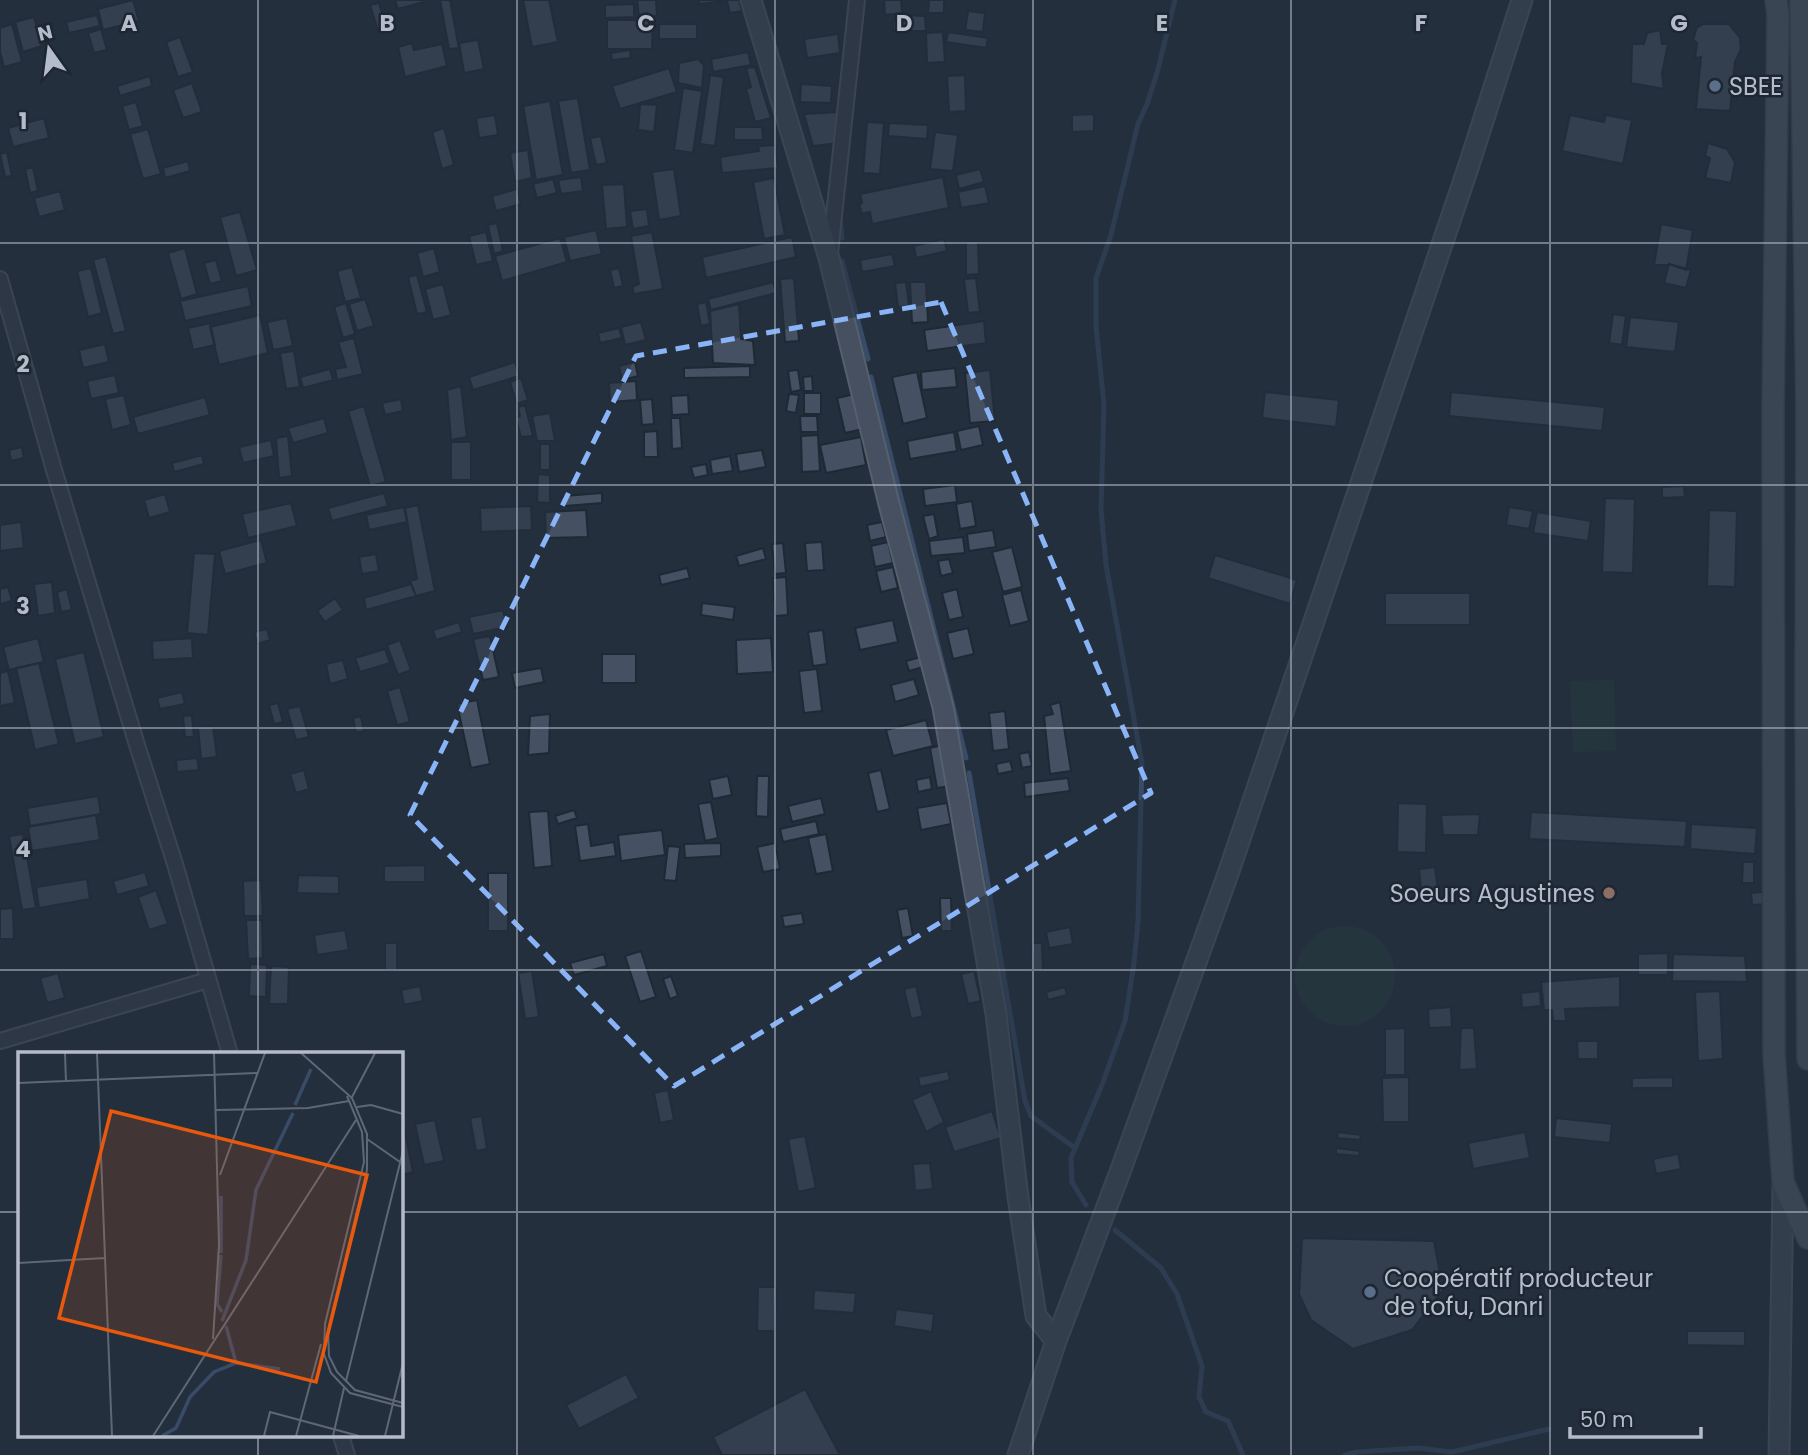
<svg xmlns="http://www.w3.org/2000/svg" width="1808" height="1455" viewBox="0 0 1808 1455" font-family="Poppins,sans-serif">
	<rect width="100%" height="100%" fill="#242f3e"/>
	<path fill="#263c3f" d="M1614 680 1616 751 1573 752 1570 681Z
		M1295 976a50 50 0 1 1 100 0a50 50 0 1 1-100 0Z"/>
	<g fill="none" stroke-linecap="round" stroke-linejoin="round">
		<path stroke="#394c67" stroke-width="5" d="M840 220 842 238
			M842 261 868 359
			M871 377 966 758
			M969 773 1025 1101 1031 1116 1075 1148
			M1086 1205 1072 1182 1071 1158 1102 1085 1125 1021 1134 963 1138 921 1142 763 1106 565 1101 509 1104 405 1096 327V278L1111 235 1138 124 1147 104 1157 73 1175 0
			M1115 1230 1161 1268 1177 1294 1202 1366 1199 1397 1206 1412 1228 1421 1243 1455
			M1345 1455 1357 1452 1418 1448 1452 1452 1549 1429"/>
	</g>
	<path fill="#455162" stroke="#1f2835" stroke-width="2" d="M133 0 139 21 103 30 98 9Z
		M395 0H423L424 2 398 9Z
		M440 0H450L459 48 449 49Z
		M523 0H549L558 42 532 47Z
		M637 0H656L657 16 639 17Z
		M699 0H739L742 11 730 13 727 1 699 4Z
		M884 0H901L902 13 885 15Z
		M929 0H944V13H928Z
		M379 3 387 28 378 31 370 5Z
		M634 4V17L605 18V5Z
		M968 11 985 13 983 32 965 30Z
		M97 15 100 26 69 33 66 22Z
		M904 15 925 16 926 31H893V21H905Z
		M34 17 42 46 23 52 15 22Z
		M607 20H653L652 49H607Z
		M12 24 22 62 4 67 0 52V28Z
		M659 24H697V39H659Z
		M1703 24H1729L1740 38 1741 49 1735 62 1730 111 1696 109 1701 57 1695 58 1697 43 1693 40 1697 27Z
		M101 29 107 50 94 53 88 33Z
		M1660 30 1662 44H1668L1662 74 1664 89 1631 83 1632 44H1644L1647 33Z
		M943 32 945 62 927 63 926 33Z
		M948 32 988 38 986 48 946 42Z
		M838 34 840 53 807 58 804 39Z
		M180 37 193 72 178 77 166 42Z
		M478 40 484 69 464 73 459 43Z
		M412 43 414 50 442 44 447 66 405 77 398 47Z
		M630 50 631 58 612 60 611 53Z
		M748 52 751 65 713 72 711 59Z
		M698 59 704 65 702 88 678 83 679 63Z
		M755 67 771 118 755 122 746 89 751 87 746 68Z
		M669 68 677 92 620 109 612 86Z
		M710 75 724 77 715 146 700 144Z
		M965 75 966 111 949 112 947 76Z
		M150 76 152 86 120 96 117 86Z
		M192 83 202 112 183 118 173 90Z
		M801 84 832 86 831 103 800 102Z
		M683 88 702 91 693 153 674 150Z
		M578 98 590 170 571 173 558 101Z
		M550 101 563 175 536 180 523 106Z
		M136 102 143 126 129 130 122 106Z
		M640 104 657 105 654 132 638 130Z
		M838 112 840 143 813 146 804 114Z
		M1094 114V131L1072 132V115Z
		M495 115 498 135 479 138 476 118Z
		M1570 115 1604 122 1606 115 1632 120 1623 164 1562 151Z
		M44 118 49 138 13 147 8 128Z
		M867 122 884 123 880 174 863 173Z
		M889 123 928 125 927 139 888 136Z
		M734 127H762L763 140H734Z
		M444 128 454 165 442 169 432 132Z
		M148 129 161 174 143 179 130 134Z
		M935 132 958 135 953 171 930 169Z
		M601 136 607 163 596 165 590 138Z
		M1708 143 1727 149 1735 162 1731 183 1705 178 1710 158 1705 156Z
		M775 145 778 168 722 173 720 157 759 151 758 146Z
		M528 150 532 178 515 182 510 153Z
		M7 152 12 176 5 177 0 154Z
		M188 161 190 171 165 178 163 168Z
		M33 167 38 191 30 193 25 169Z
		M674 169 681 216 659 220 652 172Z
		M980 169 984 182 959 189 956 175Z
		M581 177 583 191 561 194 558 180Z
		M943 177 949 208 872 224 870 212 862 214 859 204 862 203 860 194Z
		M774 178 785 235 764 239 753 182Z
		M553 179 557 193 537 198 533 184Z
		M624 184 627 227 606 229 602 185Z
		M985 186 989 203 961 208 958 192Z
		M517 189 521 204 496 211 492 196Z
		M60 191 65 210 39 217 34 198Z
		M647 209 649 226 633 229 630 211Z
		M240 212 257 270 236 276 220 217Z
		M497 223 503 251 494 254 488 225Z
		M1661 224 1693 230 1686 270 1672 265H1654Z
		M596 230 602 254 570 261 564 237Z
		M486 232 493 261 476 265 469 236Z
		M652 232 663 289 634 294 632 287 639 284 631 236Z
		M792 237 796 257 706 278 702 257Z
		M560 238 567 262 502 281 495 256Z
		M944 239 947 251 916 258 914 246Z
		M978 241 979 274 966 275V242Z
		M185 248 197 294 181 299 168 253Z
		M434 248 440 272 423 277 417 253Z
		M892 254 895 266 862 272 860 260Z
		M106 256 126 331 113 334 93 260Z
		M216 260 222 281 210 284 204 263Z
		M1669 264 1691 270 1686 288 1664 283Z
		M352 267 361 298 345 302 337 271Z
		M91 268 102 313 88 317 77 271Z
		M619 268 623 286 614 288 610 270Z
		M417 275 427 312 417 314 408 277Z
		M794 278 799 341 785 342 780 279Z
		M976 278 980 312 968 313 964 279Z
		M773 282 776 293 711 310 708 299Z
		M906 282 909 306 898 307 895 283Z
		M910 282H926L928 322 912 323Z
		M443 284 451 315 433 320 425 289Z
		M248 286 252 306 185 321 180 301Z
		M365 299 374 326 357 331 349 304Z
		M706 302 710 324 701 326 697 304Z
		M346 303 355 334 343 338 334 307Z
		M739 304 741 339 753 341 755 365 713 363 710 311Z
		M1613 314 1626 316 1622 345 1609 343Z
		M260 315 268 353 219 365 210 327Z
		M1630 317 1679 322 1675 352 1626 347Z
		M287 318 293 346 273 350 267 322Z
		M984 321 986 343 927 351 924 330Z
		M641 322 646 340 625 345 621 327Z
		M210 323 215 345 193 350 188 328Z
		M619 328 622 338 600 343 598 333Z
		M354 338 363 374 337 380 335 369 346 367 338 342Z
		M105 344 109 362 83 368 79 350Z
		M294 351 300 387 286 389 280 353Z
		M515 362 519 376 473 390 469 377Z
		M635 362 638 376 622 380 619 366Z
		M750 366V377L684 378V368Z
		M955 368 957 387 922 390 921 372Z
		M330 369 333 380 303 388 300 377Z
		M798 370 801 390 791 392 788 371Z
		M990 370 995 421 970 423 965 373Z
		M917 372 927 418 903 424 892 377Z
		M115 375 119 393 91 399 87 381Z
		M812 376 813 391H804L803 377Z
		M521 378 528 400 517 404 510 382Z
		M636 381 637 400 610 402 609 383Z
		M461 386 467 437 451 440 447 390Z
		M1265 392 1339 400 1336 427 1262 418Z
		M1451 392 1605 407 1602 431 1449 416Z
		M804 393H821V414H804Z
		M789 394 799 395 796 413 786 411Z
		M855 394 863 429 845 433 837 398Z
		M124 395 131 425 112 430 105 399Z
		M688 395 689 414 672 415 671 396Z
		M205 397 210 415 138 434 133 417Z
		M401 399 403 411 385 415 382 403Z
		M652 399 654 424 642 425 640 400Z
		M525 405 533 436 521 437 516 418 520 416 518 407Z
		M364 406 386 482 370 486 348 411Z
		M550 413 555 441H537L532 416Z
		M800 416H817L818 432H801Z
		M324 418 328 433 293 443 288 428Z
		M671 418H680L682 448 672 449Z
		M979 426 983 445 961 450 957 431Z
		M657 431 658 457H644V432Z
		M954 432 957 451 910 459 907 441Z
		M818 435 820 471 802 472 801 436Z
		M288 436 292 476 279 478 276 438Z
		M861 437 866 465 826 473 820 445Z
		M271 440 274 456 243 463 239 447Z
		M451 442H471V480H451Z
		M540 444H550V470H540Z
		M22 447 24 458 11 461 9 450Z
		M762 450 766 467 739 472 736 454Z
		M202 455 204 464 174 472 172 463Z
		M730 456 733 471 712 474 710 460Z
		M706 464 708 475 694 478 691 467Z
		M538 474 550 475V503L537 502Z
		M955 485 957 502 925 506 923 489Z
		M1684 486 1685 497 1662 498V487Z
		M384 493 388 506 332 521 328 508Z
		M602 493V503L565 506 564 496Z
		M165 494 170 512 149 518 144 500Z
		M1605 498 1635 499 1633 573 1602 572Z
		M972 501 976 526 960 529 956 504Z
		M291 503 297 526 248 538 242 514Z
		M418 505 435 591 416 596 410 581 417 579 405 508Z
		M531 506 532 530 481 532 480 508Z
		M404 507 407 522 369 530 366 515Z
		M1509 507 1533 511 1529 529 1506 525Z
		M586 510 588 537 546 538 545 512Z
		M1709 510 1737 511 1735 587 1707 586Z
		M1537 512 1591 521 1588 541 1533 533Z
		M934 514 938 536 929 539 923 516Z
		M21 522 24 548 0 551V525Z
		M882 522 886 537 870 541 867 525Z
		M993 530 996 547 969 551 967 534Z
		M963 537 965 553 931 556 929 541Z
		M261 540 267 563 225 574 219 551Z
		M822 542 824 570 807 571 805 543Z
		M888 542 893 563 875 567 871 546Z
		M783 543 786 573 775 574 772 544Z
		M1012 547 1022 587 1003 592 992 552Z
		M763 548 766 559 739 566 736 556Z
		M194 553 215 554 208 635 187 633Z
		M376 554 379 571 362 574 359 557Z
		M1215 555 1297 580 1290 604 1208 578Z
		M949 559 953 573 941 576 938 561Z
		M893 567 898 588 881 592 876 571Z
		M687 568 690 578 661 585 659 575Z
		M786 577 788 615 775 616 773 578Z
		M52 582 55 613 38 616 34 584Z
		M411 584 416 596 366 610 364 598Z
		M8 587 12 601 0 604V589Z
		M67 589 72 610 61 612 57 592Z
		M957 589 963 617 949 620 942 593Z
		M1021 590 1029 621 1010 626 1002 595Z
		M1385 593H1470V625H1385Z
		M335 598 343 610 325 622 317 611Z
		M702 603 735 607 733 620 701 615Z
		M503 610 507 627 473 634 469 617Z
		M893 620 898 642 860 650 855 628Z
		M459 622 462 632 436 640 433 630Z
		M968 628 974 654 953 659 947 633Z
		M267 629 270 640 258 644 254 632Z
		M823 630 827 664 813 666 808 632Z
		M490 636 499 677 483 680 473 639Z
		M38 638 44 662 9 670 3 647Z
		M192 638 193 658 153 660 152 641Z
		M771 638 773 672 737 674 736 640Z
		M400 640 411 670 398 675 387 645Z
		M385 649 390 663 360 672 355 658Z
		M84 652 104 737 75 744 55 659Z
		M602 654H636V683H602Z
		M921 657 923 667 909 671 906 661Z
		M343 660 348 679 330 684 326 664Z
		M39 663 59 744 35 750 16 668Z
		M541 668 544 682 515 688 512 673Z
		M817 669 822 711 804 713 799 671Z
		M8 671 15 703 0 706V673Z
		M914 679 919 695 895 702 891 685Z
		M400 687 410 722 397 725 387 691Z
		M182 692 185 704 160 709 157 698Z
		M477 700 490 764 471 768 457 704Z
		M1060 702 1071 771 1050 774 1044 716 1053 714 1050 705Z
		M278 703 283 722 274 724 269 705Z
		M300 706 309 737 296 740 287 709Z
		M1005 711 1009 749 993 751 989 713Z
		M550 714 549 753 528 755 530 716Z
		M192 715 194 737H185L183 716Z
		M361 716 364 731 356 733 353 718Z
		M926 720 933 746 893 756 886 730Z
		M213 726 217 757 201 759 198 727Z
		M943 745 950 786 937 788 930 748Z
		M1029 752 1032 766 1022 768 1019 754Z
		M197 758 199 770 177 772 176 760Z
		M1010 761 1013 771 998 774 996 764Z
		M304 770 309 789 296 793 290 774Z
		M881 770 890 809 877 812 868 773Z
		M728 776 732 795 713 799 709 780Z
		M757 776H769L768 817 756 816Z
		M930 777 932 789 918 792 916 780Z
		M1068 778 1070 791 1025 797 1024 783Z
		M98 796 101 814 30 826 27 808Z
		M821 798 825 814 792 822 788 806Z
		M711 802 718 838 705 841 698 804Z
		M947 803 951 824 921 830 917 808Z
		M1398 803 1427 804 1426 853 1397 852Z
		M574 810 577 818 558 824 555 816Z
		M548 811 552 866 534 868 529 812Z
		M1531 812 1687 821 1685 847 1529 839Z
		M1480 814 1478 835H1443L1441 815Z
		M96 815 100 840 32 851 28 827Z
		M816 821 819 834 783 842 780 829Z
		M588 824 591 846 614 842 616 856 580 861 575 826Z
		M1691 824 1757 828 1755 854 1690 849Z
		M662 830 665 855 621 861 618 835Z
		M23 834 36 908 22 910 9 836Z
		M826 834 833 871 816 874 808 838Z
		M721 843V856L685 858 684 844Z
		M775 843 780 869 763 872 757 847Z
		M668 846 680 847 676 881 664 880Z
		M1743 862H1754V883H1742Z
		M425 865V882H384V866Z
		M1435 867 1439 897 1422 900 1419 869Z
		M145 872 149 886 117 895 113 881Z
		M488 873H508V931H488Z
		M298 875 339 876V894L297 893Z
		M87 879 90 899 39 908 36 887Z
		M261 880 263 916H244L243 881Z
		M156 890 168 924 149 930 138 897Z
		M1770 891 1771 904 1752 905 1751 893Z
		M940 898H951L952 931H941Z
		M13 908 14 939H0V909Z
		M908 908 913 936 902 938 897 910Z
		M802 913 804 924 784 927 782 916Z
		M246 920H262L263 958 248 959Z
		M1070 927 1073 944 1049 948 1046 932Z
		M345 930 349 950 317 955 314 935Z
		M385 943H397V970H385Z
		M1032 943H1042L1043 970 1033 971Z
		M641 951 656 997 640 1002 625 956Z
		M1668 953V975H1638V954Z
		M604 954 607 966 574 975 570 963Z
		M1673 954 1745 956 1747 982 1672 981Z
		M250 964 267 965 266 997 249 996Z
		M271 966 289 967 288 1004H269Z
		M532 971 539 1017 525 1019 518 973Z
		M974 971 981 1001 968 1004 961 974Z
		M58 973 65 998 47 1003 40 978Z
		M671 976 678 996 670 999 663 979Z
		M1620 976V1007L1565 1009 1566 1021H1553L1552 1010H1544L1541 982Z
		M420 986 423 1001 404 1005 401 990Z
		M916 986 923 1016 911 1019 904 989Z
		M1065 987 1067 995 1048 1000 1046 992Z
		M1540 991 1541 1006 1522 1008 1521 993Z
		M1720 991 1723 1059 1698 1061 1695 992Z
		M1451 1007 1452 1027 1429 1028 1428 1009Z
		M1405 1028V1075H1385V1029Z
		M1461 1028H1474L1477 1069 1459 1070Z
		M1577 1041H1598V1059H1578Z
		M948 1071 950 1080 920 1087 918 1077Z
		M1409 1077V1122H1383L1382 1078Z
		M1673 1077V1088H1632V1078Z
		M668 1090 674 1120 660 1123 654 1093Z
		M931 1091 944 1122 926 1132 912 1100Z
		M992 1111 1001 1138 954 1152 945 1127Z
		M401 1113 413 1172 401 1175Z
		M482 1116 487 1149 476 1151 470 1118Z
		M1556 1118 1612 1124 1610 1143 1554 1137Z
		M435 1120 444 1161 424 1165 415 1124Z
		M1338 1132 1361 1135 1360 1140 1337 1138Z
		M1525 1132 1530 1158 1473 1169 1468 1143Z
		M805 1136 816 1188 798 1192 788 1139Z
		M1336 1148 1360 1151 1359 1156 1336 1154Z
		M1678 1154 1681 1169 1656 1174 1653 1159Z
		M930 1163 933 1189 915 1191 913 1164Z
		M1302 1238 1434 1241 1443 1290 1412 1330 1353 1349 1311 1320 1299 1294Z
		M758 1287H776L775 1331H757Z
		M814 1290 856 1293 854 1313 813 1310Z
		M896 1309 934 1314 932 1332 894 1326Z
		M1687 1331H1745V1346L1687 1345Z
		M626 1374 639 1398 579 1429 566 1405Z
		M805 1389 840 1455H722L713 1437Z"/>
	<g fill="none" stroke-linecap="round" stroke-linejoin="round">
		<defs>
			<path id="street" d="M830 253 857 0
				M0 279 54 470 137 745 175 864 230 1054
				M0 1041 208 980
				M341 1436 347 1455"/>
			<path id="secondary" d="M751 0 829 258 889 504 943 707 996 1014 1018 1197 1036 1316 1056 1341
				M1018 1455 1056 1341 1120 1172 1228 874 1467 171 1522 0
				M1779 1455 1783 1183"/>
			<path id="primary" d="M1776 0 1778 15 1773 412 1774 1054 1783 1182 1808 1238
				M1801 0 1807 413 1806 698 1808 1059"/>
		</defs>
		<use href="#street" stroke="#565f6c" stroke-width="18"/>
		<use href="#secondary" stroke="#565f6c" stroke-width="23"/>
		<use href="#primary" stroke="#414a57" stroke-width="24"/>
		<use href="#street" stroke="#38414e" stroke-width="14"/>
		<use href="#secondary" stroke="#465061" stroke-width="19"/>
		<use href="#primary" stroke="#56606e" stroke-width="21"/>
	</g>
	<path d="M0 0H1808V1455H0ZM941 302 1151 793 674 1086 410 815 636 356Z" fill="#242f3e" fill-opacity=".55" fill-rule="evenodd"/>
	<path fill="none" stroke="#8ab4f8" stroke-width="5" stroke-dasharray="14 9" stroke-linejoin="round" d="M941 302 1151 793 674 1086 410 815 636 356Z"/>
	<path fill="none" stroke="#b4bcc9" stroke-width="2" stroke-opacity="0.55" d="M258 0V1054M517 0V1455M775 0V1455M1033 0V1455M1291 0V1455M1550 0V1455M0 243H1808M0 485H1808M0 728H1808M0 970H1808M0 1212H19M401 1212H1808M258 1436V1455"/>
	<g fill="#5c6f8a" stroke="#1d2633" stroke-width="2.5">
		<circle cx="1715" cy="86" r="7"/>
		<circle cx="1370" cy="1292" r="7"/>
	</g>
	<circle fill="#8d6e63" stroke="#1d2633" stroke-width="2.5" cx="1609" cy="893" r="7"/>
	<g text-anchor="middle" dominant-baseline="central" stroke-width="5" stroke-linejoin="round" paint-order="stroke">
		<g font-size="24" fill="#b4bcc9" stroke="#1d2633" text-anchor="start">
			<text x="1729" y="86">SBEE</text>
			<text x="1595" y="893" text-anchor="end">Soeurs Agustines</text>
			<text x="1384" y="1278">Coopératif producteur<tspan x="1384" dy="28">de tofu, Danri</tspan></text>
		</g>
	</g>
	<g transform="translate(18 1052)">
		<rect width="385" height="385" fill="#242f3e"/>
		<path fill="none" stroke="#394c67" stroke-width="3.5" d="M277 53 293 17M203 201V144M203 203 199 252 204 260M204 269 228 208 238 138 275 61M208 274 218 311M144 384 158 376 172 345 196 320 218 311 262 317"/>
		<path fill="none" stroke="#5e6776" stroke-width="2" d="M47 1 48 30M79 1 94 384M283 1 334 46 349 82V118L310 278 311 304 319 320 337 338 385 351M0 31 239 21M329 44 344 80 346 110 307 272 306 302 313 321 332 341 385 355M333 47 357 1M339 55 353 53 385 62M198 58 290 56 331 49M349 87 382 110M202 123 247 1M0 211 87 206M195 287 201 193 196 1M328 329 385 99M135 384 338 68M246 384 252 360 341 384M278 384 303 292M315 384 326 336M367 384 385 311"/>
		<path fill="#e8590c" fill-opacity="0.15" stroke="#e8590c" stroke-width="3.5" d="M93 59 349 123 298 330 41 266Z"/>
		<rect width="385" height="385" fill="none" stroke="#b4bcc9" stroke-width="3.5"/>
	</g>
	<g font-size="23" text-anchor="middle" font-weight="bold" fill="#b4bcc9" stroke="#1d2633" stroke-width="5" stroke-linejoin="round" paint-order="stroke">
		<text x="129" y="31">A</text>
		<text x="387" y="31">B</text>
		<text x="646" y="31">C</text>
		<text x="904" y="31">D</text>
		<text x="1162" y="31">E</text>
		<text x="1421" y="31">F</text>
		<text x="1679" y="31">G</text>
		<text x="23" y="129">1</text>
		<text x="23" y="372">2</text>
		<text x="23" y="614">3</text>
		<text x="23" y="857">4</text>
	</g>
	<g transform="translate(49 49) rotate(346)" stroke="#1d2633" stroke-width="5" paint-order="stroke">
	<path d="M0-5L12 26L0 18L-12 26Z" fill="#b4bcc9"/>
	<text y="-10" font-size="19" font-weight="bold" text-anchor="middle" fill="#b4bcc9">N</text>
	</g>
	<path d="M1570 1427v10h131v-10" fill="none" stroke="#b4bcc9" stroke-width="3.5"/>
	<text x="1580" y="1427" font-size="21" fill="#b4bcc9" stroke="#1d2633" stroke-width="5" paint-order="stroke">50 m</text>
</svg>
